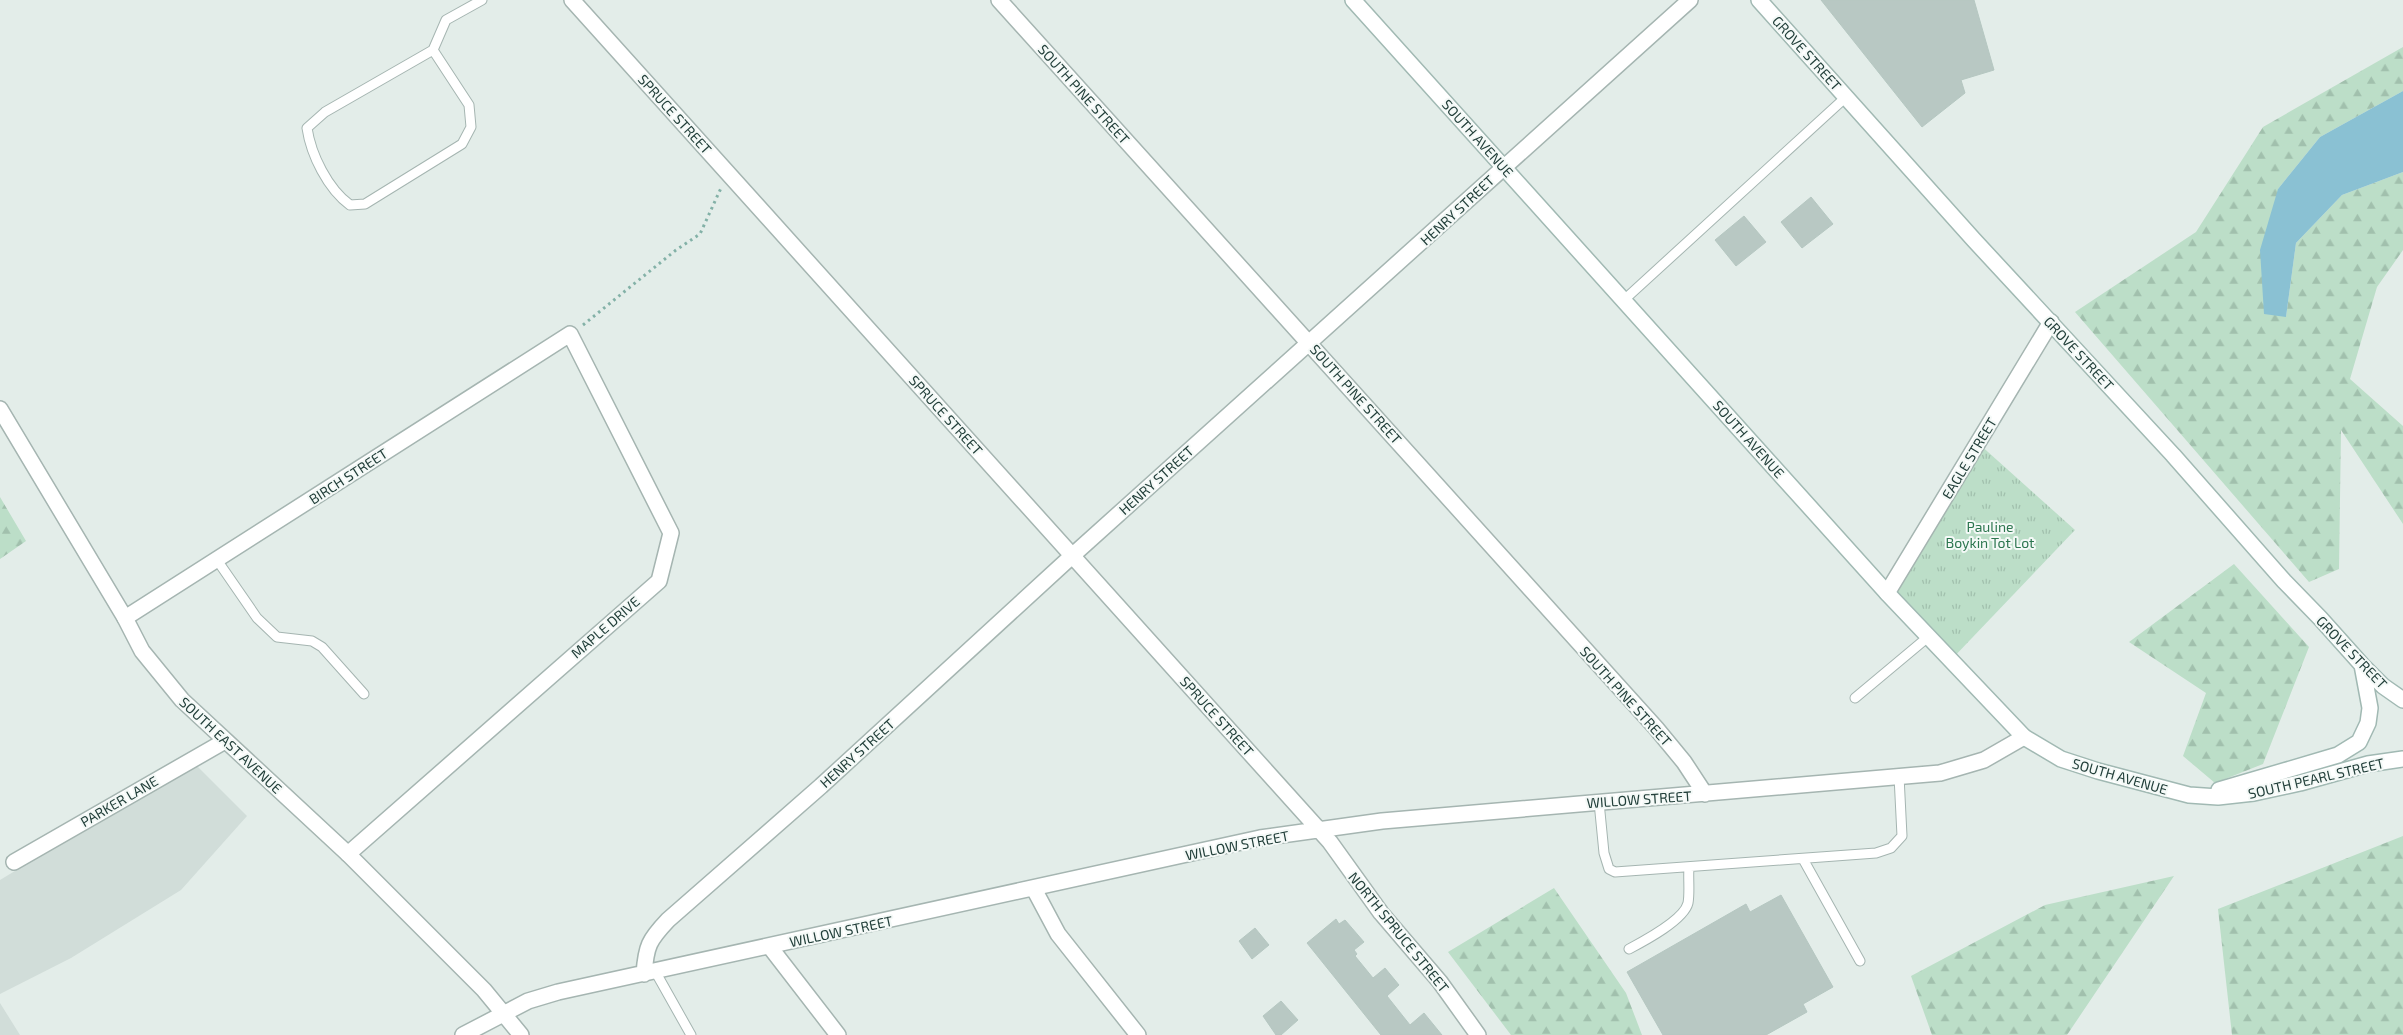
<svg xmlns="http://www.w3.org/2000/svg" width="2403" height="1035" viewBox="0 0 2403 1035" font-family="'Exo 2',sans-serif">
	<defs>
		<pattern id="grass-tufts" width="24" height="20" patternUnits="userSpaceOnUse" patternTransform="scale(1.25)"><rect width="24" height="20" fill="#bcdec8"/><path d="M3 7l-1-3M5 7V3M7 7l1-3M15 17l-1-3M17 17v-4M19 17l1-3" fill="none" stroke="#a1c0ad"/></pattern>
		<pattern id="forest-firs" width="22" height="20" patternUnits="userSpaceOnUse" patternTransform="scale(1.25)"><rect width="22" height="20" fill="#bcdec8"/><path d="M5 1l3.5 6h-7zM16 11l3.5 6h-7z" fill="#a1c0ad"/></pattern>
	</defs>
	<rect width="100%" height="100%" fill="#e3ede9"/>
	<path fill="#d1ddd9" d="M194 763 247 816 181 890 71 958 0 994V880Z
		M0 1003 20 1035H0Z"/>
	<path fill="url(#grass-tufts)" d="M1978 443 2075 530 1950 661 1887 593Z"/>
	<path fill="url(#forest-firs)" d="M2403 47V91L2320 137 2278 189 2286 317 2296 243 2342 195 2403 172V250L2377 287 2350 379 2403 426V524L2341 430 2339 569 2309 582 2075 312 2196 232 2263 127Z
		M0 497 26 541 0 559Z
		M2234 564 2309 647 2263 764 2215 783 2183 756 2206 693 2129 642Z
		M2403 836V1035H2232L2218 909Z
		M2174 876 2067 1035H1932L1911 976 2045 905Z
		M1554 888 1626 993 1642 1035H1511L1448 952Z"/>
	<path fill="#8ac1d3" d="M2403 91V172L2342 195 2296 243 2286 317 2264 314 2260 250 2278 189 2320 137Z"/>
	<path fill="#b8c8c3" stroke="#b5c7c1" d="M1821 0H1974L1994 70 1961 80 1965 93 1922 127Z
		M1811 197 1833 224 1802 248 1781 222Z
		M1744 216 1766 242 1736 266 1715 240Z
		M1781 895 1833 987 1803 1004 1807 1012 1766 1035H1663L1627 972 1746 904 1750 912Z
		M1336 919 1339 924 1345 920 1364 942 1354 950 1357 954 1355 956 1373 978 1385 968 1399 985 1387 996 1410 1025 1424 1013 1442 1035H1381L1307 943Z
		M1255 928 1269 945 1252 959 1239 941Z
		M1281 1001 1298 1020 1281 1035H1276L1263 1016Z"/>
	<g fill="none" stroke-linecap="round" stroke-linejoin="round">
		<defs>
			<path id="service" d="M433 50 469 105 471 127 462 144 365 204 350 205C328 189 311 155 307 128L325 112 433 50 446 20 482 0
				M1624 300 1846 97
				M217 560 257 618 277 637 312 641 322 647 364 694
				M1855 698 1928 637
				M1599 802 1604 853 1609 869 1615 872 1876 853 1891 848 1902 836 1899 776
				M1803 859 1860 961
				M1629 949C1644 941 1684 920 1688 903 1690 892 1688 878 1689 867
				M655 971 691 1035"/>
			<path id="minor" d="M572 0 1330 842 1381 913 1440 982 1478 1035
				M999 0 1656 728 1684 762 1705 794
				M1887 593 2051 322
				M125 618 570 334 671 533 659 581 348 854
				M14 862 225 741
				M1034 889 1058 934 1138 1035
				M770 947 838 1035
				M644 974C646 946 649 940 668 920L821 786 1073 555 1690 0
				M463 1035 528 1001 558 992 1260 838 1382 821 1940 773 1984 760 2024 737"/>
			<path id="tertiary" d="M0 409 125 618 142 651 182 700 348 854 484 990 521 1035"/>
			<path id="secondary" d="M1353 0 1887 593 2024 737 2061 759 2098 771 2189 795 2218 797 2254 793 2300 783 2368 764 2403 759
				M1759 0 1974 240 2173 455 2284 581 2320 618 2362 665 2383 686 2403 700
				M2219 790 2338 755 2359 742 2368 723 2370 708 2362 665"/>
		</defs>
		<use href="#service" stroke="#a5b5b1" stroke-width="11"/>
		<use href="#minor" stroke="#a5b5b1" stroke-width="18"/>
		<use href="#tertiary" stroke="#a5b5b1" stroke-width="18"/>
		<use href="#secondary" stroke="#a1b9b3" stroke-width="18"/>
		<path stroke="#83b1a7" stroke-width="3" stroke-dasharray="2.5 4" stroke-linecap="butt" d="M583 325 676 250 700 234 721 188"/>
		<use href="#service" stroke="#fff" stroke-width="9"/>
		<use href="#minor" stroke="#fff" stroke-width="15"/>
		<use href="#tertiary" stroke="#fff" stroke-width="15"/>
		<use href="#secondary" stroke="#fff" stroke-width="15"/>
	</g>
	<g text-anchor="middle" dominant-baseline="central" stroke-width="4" stroke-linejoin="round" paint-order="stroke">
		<g font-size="14" fill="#223f3a" stroke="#f4f9f7">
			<text transform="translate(1807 53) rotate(48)">GROVE STREET</text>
			<text transform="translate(1084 94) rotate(48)">SOUTH PINE STREET</text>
			<text transform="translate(675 114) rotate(48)">SPRUCE STREET</text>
			<text transform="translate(1478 138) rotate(48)">SOUTH AVENUE</text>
			<text transform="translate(1457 210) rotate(-43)">HENRY STREET</text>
			<text transform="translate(2079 353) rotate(47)">GROVE STREET</text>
			<text transform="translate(1356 394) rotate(48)">SOUTH PINE STREET</text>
			<text transform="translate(946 415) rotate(48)">SPRUCE STREET</text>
			<text transform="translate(1749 439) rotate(48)">SOUTH AVENUE</text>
			<text transform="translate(1969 458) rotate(-59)">EAGLE STREET</text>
			<text transform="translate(348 476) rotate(-33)">BIRCH STREET</text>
			<text transform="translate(1156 480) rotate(-42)">HENRY STREET</text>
			<text transform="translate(605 627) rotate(-41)">MAPLE DRIVE</text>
			<text transform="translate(2352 652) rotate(46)">GROVE STREET</text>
			<text transform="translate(1626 696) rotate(48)">SOUTH PINE STREET</text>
			<text transform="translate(1217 716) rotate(48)">SPRUCE STREET</text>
			<text transform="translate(231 745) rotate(43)">SOUTH EAST AVENUE</text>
			<text transform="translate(857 753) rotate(-42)">HENRY STREET</text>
			<text transform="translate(2120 776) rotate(16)">SOUTH AVENUE</text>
			<text transform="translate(2316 778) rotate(-13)">SOUTH PEARL STREET</text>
			<text transform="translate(1639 799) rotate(-4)">WILLOW STREET</text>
			<text transform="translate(119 801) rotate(-30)">PARKER LANE</text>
			<text transform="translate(1237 845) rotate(-11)">WILLOW STREET</text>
			<text transform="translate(841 931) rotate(-12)">WILLOW STREET</text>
			<text transform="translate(1399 932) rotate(51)">NORTH SPRUCE STREET</text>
		</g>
		<g font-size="14" fill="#2c764f" stroke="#f4f9f7">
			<text x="1990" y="526">Pauline<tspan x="1990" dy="16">Boykin Tot Lot</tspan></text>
		</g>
	</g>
</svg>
